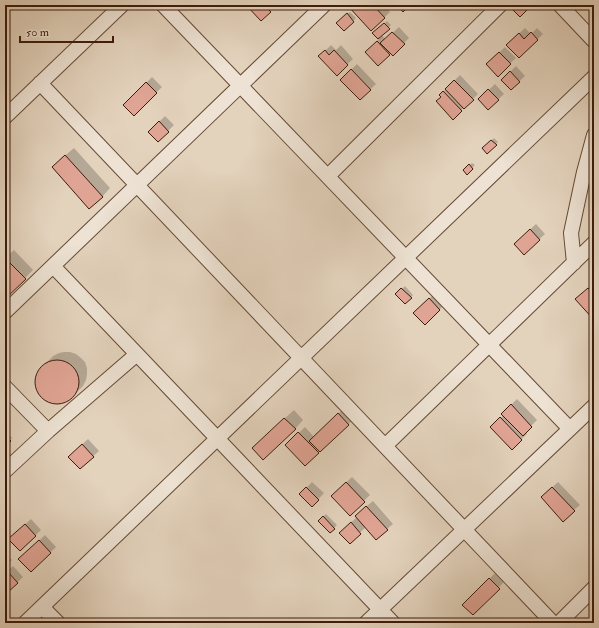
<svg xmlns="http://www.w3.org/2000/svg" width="599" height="628" viewBox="0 0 599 628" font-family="'IM FELL Double Pica',serif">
	<rect width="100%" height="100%" fill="#e3d2bc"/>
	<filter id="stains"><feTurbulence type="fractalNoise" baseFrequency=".005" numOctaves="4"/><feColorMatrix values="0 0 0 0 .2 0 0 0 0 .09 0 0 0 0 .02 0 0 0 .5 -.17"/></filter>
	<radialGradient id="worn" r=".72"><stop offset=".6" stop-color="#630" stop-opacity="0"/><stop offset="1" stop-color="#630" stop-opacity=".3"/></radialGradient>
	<path fill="#0003" d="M247 5H274L275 6 261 20Z
		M351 5H384L390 12 371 30Z
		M350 12 356 18 344 30 337 23Z
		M387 21 391 25 381 35 386 39 399 27 409 38 393 54 391 52 378 65 366 52 379 39 374 33Z
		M525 28 531 34 537 28 543 34 519 57 507 45Z
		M331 45 336 50 341 45 353 59 337 74 320 56Z
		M505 47 516 58 498 75 487 64Z
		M357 64 376 84 360 99 341 80Z
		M516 66 525 76 511 89 502 80Z
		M460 75 478 94 453 118 440 95Z
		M152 77 162 87 134 114 124 105Z
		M495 84 504 94 488 109 479 99Z
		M165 116 174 125 158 141 149 132Z
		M494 138 498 142 488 152 484 148Z
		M74 148 110 188 102 197 61 159Z
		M472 163 475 165 467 173 464 170Z
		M5 186 10 191 5 196Z
		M536 224 545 234 524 253 521 238Z
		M14 250 33 270 5 298V258Z
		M594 283V318L576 300Z
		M405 286 413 295 406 303 396 294Z
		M435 293 445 304 425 324 415 313Z
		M64 352H70L76 354 81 358 85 362 87 368V374L86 380 83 386 69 400 63 402 57 403 50 402 45 400 41 396 37 391 36 386V380L37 374 40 369 53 356 59 353Z
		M517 399 537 420 525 432 527 434 512 448 491 427 504 415 502 414Z
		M344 408 354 419 305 465 286 445 305 427 314 437Z
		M294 410 303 420 295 429 262 439Z
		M5 430 12 438 5 445Z
		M88 439 99 451 80 468 75 451Z
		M352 477 370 495 350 514 338 490Z
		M312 482 324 493 312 506 300 494Z
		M558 482 580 505 574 510 542 497Z
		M373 501 393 524 387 529 366 527 350 542 346 527 357 517 362 510Z
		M326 514 337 525 330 532 319 521Z
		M31 519 41 530 20 550 15 534Z
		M45 535 56 547 31 571 25 554Z
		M7 555 12 560 5 568V557Z
		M13 566 23 577 7 592 5 590V573Z
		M495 573 504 582 473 614 464 605Z"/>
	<path fill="#e0a494" stroke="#3d1c0a" d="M246 5H264L271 12 261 21Z
		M349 5H373L385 18 371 31 348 6Z
		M397 5H410L403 12Z
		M511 5H528L530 7 520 17 509 6Z
		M347 13 354 22 344 31 336 23Z
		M384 23 390 29 378 39 372 33Z
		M392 32 405 44 393 56 380 43Z
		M531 32 538 40 519 58 506 45 519 33 524 39Z
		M377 41 390 55 378 66 365 52Z
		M325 50 329 55 334 50 348 65 337 76 318 56Z
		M499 52 511 64 498 77 486 64Z
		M351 69 371 90 360 100 340 80Z
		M510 71 520 82 511 90 501 80Z
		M454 80 474 100 464 109 445 89Z
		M146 82 157 93 134 116 123 105Z
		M488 89 499 100 488 110 478 99Z
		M443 91 462 111 453 120 436 101 441 97 439 95Z
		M159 121 169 132 158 142 148 132Z
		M491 140 497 145 487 154 482 148Z
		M65 155 103 197 89 209 52 167Z
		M469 164 473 169 467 175 463 170Z
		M530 229 540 240 524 255 514 244Z
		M5 258 26 279 5 299Z
		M401 288 412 298 405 304 395 294Z
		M588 288 594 295V320L575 299Z
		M429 298 440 310 425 325 413 313Z
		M35 382a22 22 0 1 1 44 0a22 22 0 1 1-44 0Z
		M511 404 532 427 523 436 501 414Z
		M338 413 349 425 320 452 309 441Z
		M500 417 522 440 512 450 490 427Z
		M284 418 296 429 263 460 252 448Z
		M298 432 319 453 305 466 285 445Z
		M5 435 11 441 5 446Z
		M82 444 94 457 80 469 68 457Z
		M346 482 365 502 350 516 331 496Z
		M306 487 319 500 312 507 299 494Z
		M552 487 575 511 563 522 541 497Z
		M366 506 388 530 376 540 355 516Z
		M323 516 335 529 330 533 318 521Z
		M351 522 361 534 350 544 339 533Z
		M25 524 36 536 20 551 8 539Z
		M39 540 51 553 31 572 18 559Z
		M7 571 18 583 7 593 5 591V572Z
		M489 578 500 589 473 615 462 605Z"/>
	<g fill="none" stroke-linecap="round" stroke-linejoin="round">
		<defs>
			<path id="minor" d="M163 5 570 429
				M560 5 594 41
				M40 83 553 623
				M5 117 122 5
				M328 176 500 5
				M574 263 571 233 584 172 594 135
				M53 266 393 623
				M5 312 324 5
				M5 387 48 431 5 471
				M48 431 137 354
				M385 446 594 243
				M42 607 58 623
				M25 623 594 77
				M366 623 594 406
				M559 623 594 588"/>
		</defs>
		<use href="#minor" stroke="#664a36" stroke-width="16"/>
		<use href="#minor" stroke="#ede2d3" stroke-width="14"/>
	</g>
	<rect width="599" height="628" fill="none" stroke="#e3d2bc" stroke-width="20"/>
	<rect x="6" y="6" width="587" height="616" fill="none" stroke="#3d1c0a" stroke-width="2"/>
	<rect x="10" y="10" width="579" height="608" fill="none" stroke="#3d1c0a"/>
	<path d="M20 36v6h93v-6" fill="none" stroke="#3d1c0a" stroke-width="2"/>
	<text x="26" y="36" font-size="12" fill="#3d1c0a" stroke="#ede2d3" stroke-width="3" paint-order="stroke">50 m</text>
	<rect width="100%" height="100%" filter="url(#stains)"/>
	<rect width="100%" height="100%" fill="url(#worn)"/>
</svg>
